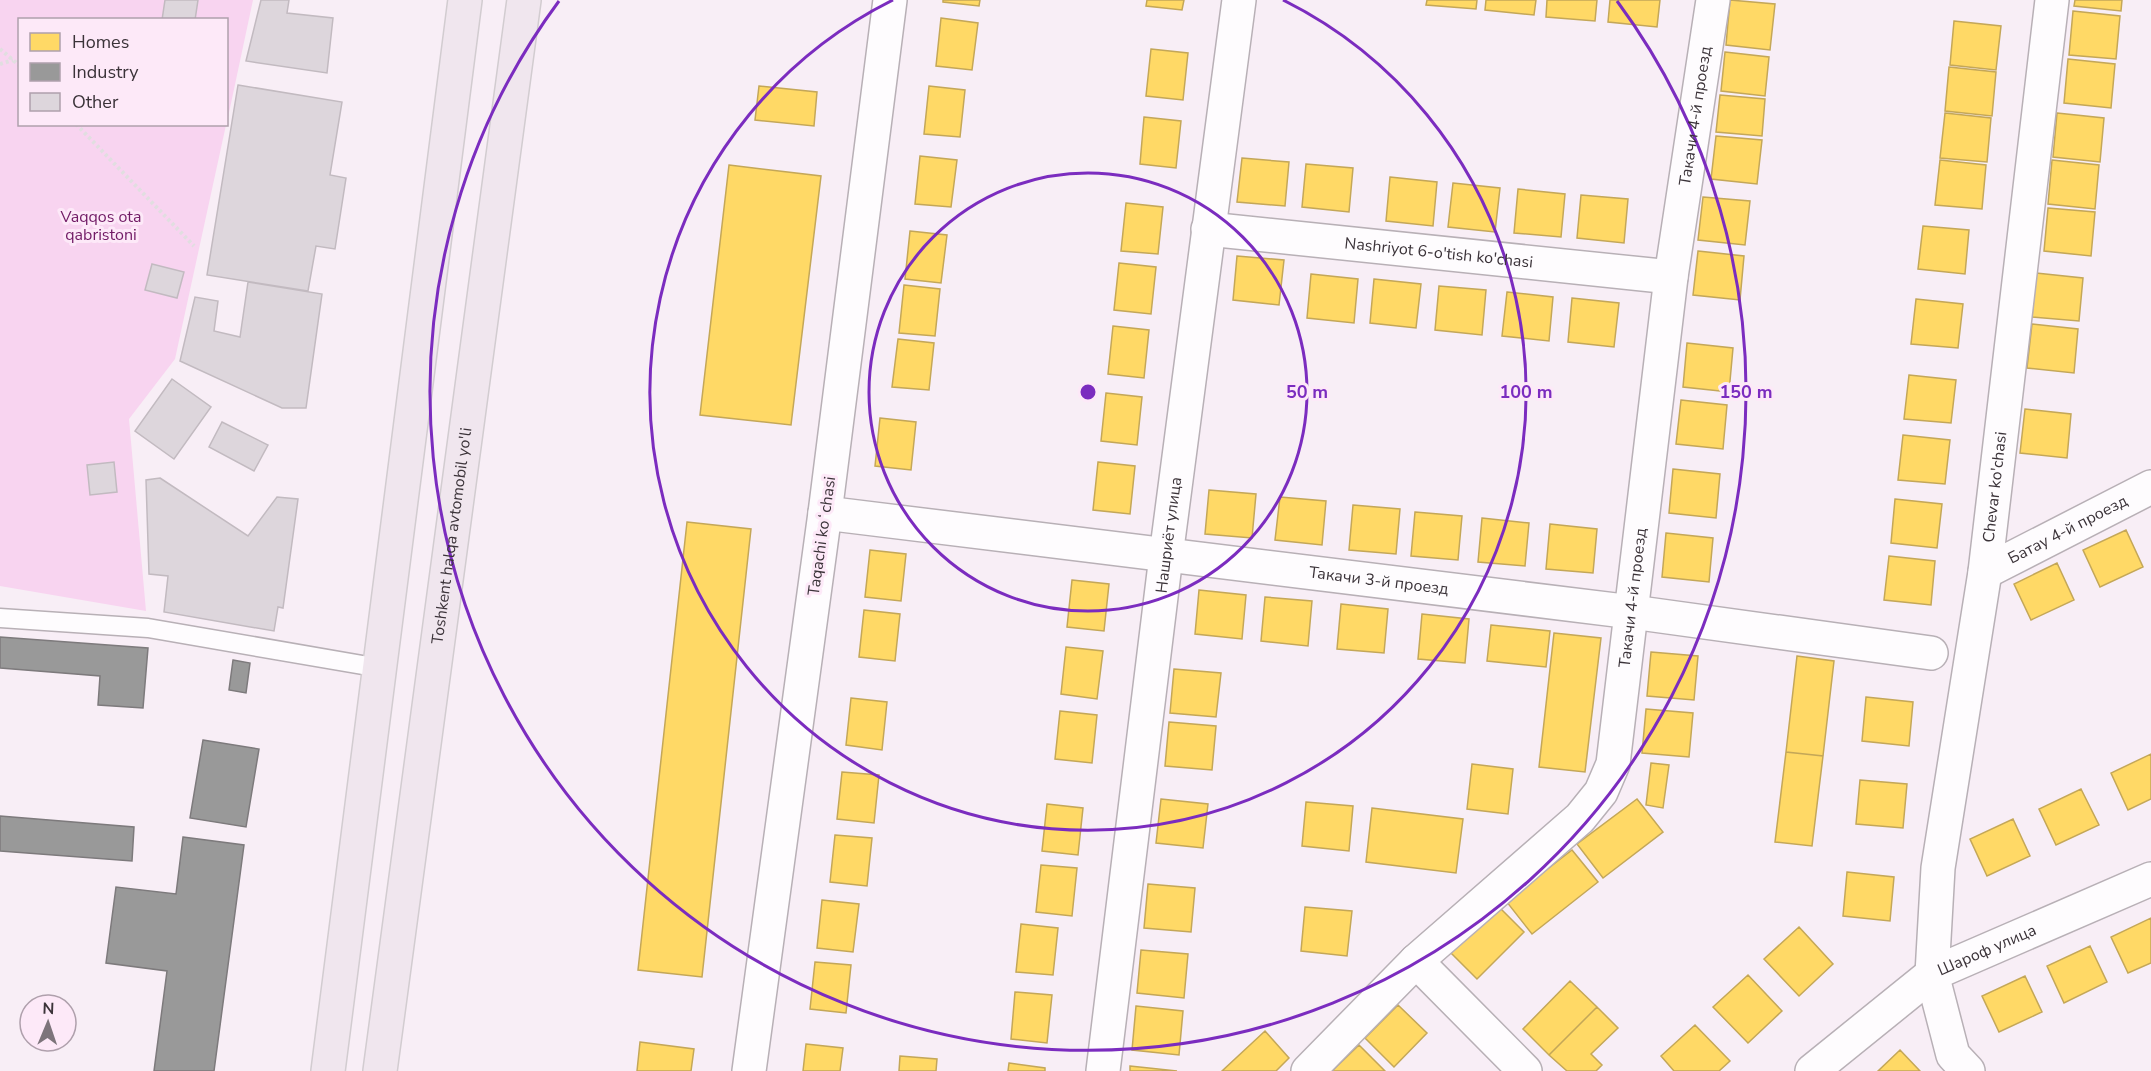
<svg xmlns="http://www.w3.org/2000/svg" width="2151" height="1071" viewBox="0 0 2151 1071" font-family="'Nunito Sans',sans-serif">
	<rect width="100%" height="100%" fill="#f8eef6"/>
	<path fill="#f8d4f0" d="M0 0H253L227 122 226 20H20V124L226 125 175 359 129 419 146 611 0 586Z"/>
	<path fill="#ffd966" stroke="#c4a758" stroke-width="1.5" d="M943 0H980L979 6 943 2Z
		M1147 0H1184L1182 10 1146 6Z
		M1427 0H1477L1476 9 1426 5Z
		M1486 0H1536L1534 15 1485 10Z
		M1547 0H1597L1595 21 1546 17Z
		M1610 0H1660L1657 27 1608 22Z
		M1730 0 1775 4 1770 50 1726 45Z
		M2075 0H2122L2121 11 2074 6Z
		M2073 11 2120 16 2116 59 2069 55Z
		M941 18 978 23 972 70 936 66Z
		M1954 21 2001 26 1996 70 1950 65Z
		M1151 49 1188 53 1183 100 1146 96Z
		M1725 52 1769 57 1765 96 1721 91Z
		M2068 59 2115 64 2111 108 2064 103Z
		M1949 67 1996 72 1992 116 1945 111Z
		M759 86 817 92 814 126 755 120Z
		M929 86 965 90 960 137 924 134Z
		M1720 95 1765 99 1762 136 1716 132Z
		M1945 113 1991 118 1987 162 1940 158Z
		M2057 113 2104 118 2100 162 2053 157Z
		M1144 117 1181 121 1176 168 1140 164Z
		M1716 136 1762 140 1757 184 1711 179Z
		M920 156 957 160 951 207 915 204Z
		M1242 158 1289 162 1285 206 1237 202Z
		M1940 160 1986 165 1982 209 1935 205Z
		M2052 160 2099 165 2095 209 2048 204Z
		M1306 164 1353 168 1349 212 1302 207Z
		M729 165 821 176 791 425 700 415Z
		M1390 177 1437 182 1433 226 1386 221Z
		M1453 183 1500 188 1495 232 1448 227Z
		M1518 189 1565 194 1561 237 1514 233Z
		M1581 195 1628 199 1624 243 1577 238Z
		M1703 197 1750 201 1745 245 1698 240Z
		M1126 203 1163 207 1158 254 1121 251Z
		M2048 208 2095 212 2091 256 2044 251Z
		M1923 226 1969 230 1965 274 1918 269Z
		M910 231 947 235 941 283 905 279Z
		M1698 251 1744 256 1740 300 1693 295Z
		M1237 256 1284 260 1279 305 1233 300Z
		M1119 263 1156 267 1151 314 1114 310Z
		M2036 273 2083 278 2079 321 2032 317Z
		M1311 274 1358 279 1354 323 1307 318Z
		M1374 279 1421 284 1416 328 1370 323Z
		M904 285 940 289 935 336 899 333Z
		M1439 286 1486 290 1482 335 1435 330Z
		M1507 292 1553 297 1549 341 1502 336Z
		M1572 298 1619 303 1614 347 1568 342Z
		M1916 299 1963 304 1958 348 1911 344Z
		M2032 324 2078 329 2074 373 2027 368Z
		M1113 326 1149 330 1144 378 1108 374Z
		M898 339 934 343 929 390 892 387Z
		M1687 343 1733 348 1729 392 1683 387Z
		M1909 375 1956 380 1951 423 1904 419Z
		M1106 393 1142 397 1137 445 1101 441Z
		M1681 400 1727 405 1723 449 1676 444Z
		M2025 409 2071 414 2067 458 2020 453Z
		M880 418 916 422 911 470 875 466Z
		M1903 435 1950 440 1945 484 1898 480Z
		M1098 462 1135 466 1130 514 1093 510Z
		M1673 469 1720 474 1716 518 1669 513Z
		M1209 490 1256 494 1252 538 1205 534Z
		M1280 497 1326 501 1322 545 1275 540Z
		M1895 499 1942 504 1937 548 1891 543Z
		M1353 505 1400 509 1396 554 1349 550Z
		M1415 512 1462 516 1458 560 1411 556Z
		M1482 518 1529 523 1525 566 1478 562Z
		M687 522 751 529 702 977 638 970Z
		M1550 524 1597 529 1593 573 1546 569Z
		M2126 530 2143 567 2100 587 2083 550Z
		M1666 533 1713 538 1709 582 1662 577Z
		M870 550 906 554 901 601 865 597Z
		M1889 556 1935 561 1931 605 1884 600Z
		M2057 563 2074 600 2031 620 2014 584Z
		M1072 580 1109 584 1104 631 1067 627Z
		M1199 590 1246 595 1242 639 1195 634Z
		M1265 597 1312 601 1308 646 1261 641Z
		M1341 604 1388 609 1384 653 1337 649Z
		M864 610 900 614 895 661 859 657Z
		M1422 614 1469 619 1465 663 1418 659Z
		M1491 625 1550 631 1546 667 1487 661Z
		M1554 633 1601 638 1585 772 1539 767Z
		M1066 647 1103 651 1097 699 1061 694Z
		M1651 652 1698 656 1694 700 1647 696Z
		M1797 656 1834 661 1823 756 1786 752Z
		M1174 669 1221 673 1216 717 1170 713Z
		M1866 697 1913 702 1909 746 1862 741Z
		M851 698 887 702 882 750 846 745Z
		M1646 709 1693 713 1689 757 1642 753Z
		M1060 711 1097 715 1092 763 1055 759Z
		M1169 722 1216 726 1212 770 1165 766Z
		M1786 752 1823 756 1812 846 1775 842Z
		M2151 754V799L2128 810 2111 773Z
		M1651 763 1669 765 1663 808 1646 805Z
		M1472 764 1513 769 1508 814 1467 809Z
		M842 772 879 775 874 823 837 819Z
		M1860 780 1907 784 1903 828 1856 824Z
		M2081 789 2099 825 2056 845 2039 809Z
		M1161 799 1208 804 1203 848 1156 843Z
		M1637 799 1663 832 1603 878 1577 844Z
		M1306 802 1353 806 1349 851 1302 846Z
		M1047 804 1083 808 1078 855 1042 851Z
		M1372 808 1463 819 1456 873 1366 862Z
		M2013 819 2030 856 1987 876 1970 839Z
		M835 835 872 838 867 886 830 882Z
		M1572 850 1598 882 1532 934 1506 901Z
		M1041 865 1077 868 1072 916 1036 912Z
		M1847 872 1894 877 1890 921 1843 916Z
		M1148 884 1195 888 1191 932 1144 928Z
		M822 900 859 904 853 952 817 948Z
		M1305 907 1352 911 1347 956 1301 951Z
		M1499 907 1524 932 1477 979 1451 953Z
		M2151 918V963L2128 973 2111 937Z
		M1021 924 1058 928 1053 975 1016 972Z
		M1799 927 1833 964 1799 996 1764 959Z
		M2090 946 2107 982 2064 1003 2047 966Z
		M1141 950 1188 954 1184 998 1137 993Z
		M815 962 851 965 846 1013 810 1009Z
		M1748 975 1782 1011 1748 1043 1713 1007Z
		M2025 976 2042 1012 1999 1032 1982 996Z
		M1570 981 1597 1007 1549 1055 1523 1029Z
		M1015 992 1052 995 1047 1043 1011 1039Z
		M1398 1005 1427 1033 1394 1067 1365 1038Z
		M1136 1006 1183 1011 1179 1055 1132 1050Z
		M1597 1007 1618 1028 1591 1054 1602 1065 1596 1071H1567L1549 1055Z
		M1695 1025 1730 1061 1719 1071H1674L1661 1056Z
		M1265 1031 1289 1058 1276 1071H1222Z
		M640 1042 694 1049 691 1071H637Z
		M806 1044 843 1048 840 1071H803Z
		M1359 1045 1385 1071H1332Z
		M1900 1050 1920 1071H1878Z
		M900 1056 937 1059 936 1071H899Z
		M1009 1063 1045 1068V1071H1008Z
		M1130 1066 1177 1071H1130Z"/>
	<path fill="#999" stroke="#7d7a7c" stroke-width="1.5" d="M0 637 148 648 143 708 98 705 100 676 0 668Z
		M233 660 250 663 246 693 229 690Z
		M203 740 259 749 246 827 190 818Z
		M0 816 134 827 132 861 0 851Z
		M183 837 244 845 214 1071H154L167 971 106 963 116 887 176 894Z"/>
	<path fill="#ddd6dc" stroke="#c2bac0" stroke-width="1.5" d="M165 0H198L195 20H162Z
		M261 0H289L287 13 333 18 327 73 246 61Z
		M238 85 342 102 330 175 346 178 335 249 316 246 308 291 207 275Z
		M152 264 184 272 177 298 145 290Z
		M248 282 322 294 306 408H282L180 361 195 297 218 301 214 331 240 337Z
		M172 379 211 407 174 459 135 431Z
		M222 422 268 445 254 471 209 447Z
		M114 462 117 492 90 495 87 465Z
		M160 478 248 536 277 497 298 499 283 608 278 607 274 631 164 612 168 576 149 574 146 480Z"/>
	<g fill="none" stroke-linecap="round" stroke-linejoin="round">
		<defs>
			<path id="service" d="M0 618 148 628 380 668"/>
			<g id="minor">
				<path id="s1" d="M1208 229 1671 277"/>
				<path id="s2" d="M825 513 1632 612 1931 653"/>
				<path id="s3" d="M1985 572 2151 487"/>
				<path d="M1416 961 1525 1071"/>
				<path d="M749 1071 825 513 890 0"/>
				<path id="s4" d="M1103 1071 1166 556 1239 0"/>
				<path id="s5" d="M1308 1071 1416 961 1580 818 1601 792 1613 764 1671 277 1713 0"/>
				<path d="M1812 1071 1932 974"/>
			</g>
			<g id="tertiary">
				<path id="s6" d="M1932 974 2151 879"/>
				<path id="s7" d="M1968 1071 1953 1055 1932 974 1938 868 1985 572 2052 0"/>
			</g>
			<g id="trunk">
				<path d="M328 1071 465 0"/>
				<path id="s8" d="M380 1071 524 0"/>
			</g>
		</defs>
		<use href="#service" stroke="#b8b0b6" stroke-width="21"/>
		<use href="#minor" stroke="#b8b0b6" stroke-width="36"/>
		<use href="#tertiary" stroke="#b8b0b6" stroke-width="36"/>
		<use href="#trunk" stroke="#d2ccd0" stroke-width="36"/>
		<path stroke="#e1dee0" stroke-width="4" stroke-dasharray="3 3" stroke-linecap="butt" d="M0 49 20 66
			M0 64 13 60
			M76 124 194 246"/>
		<use href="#service" stroke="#fefcfe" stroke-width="18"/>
		<use href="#minor" stroke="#fefcfe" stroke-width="33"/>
		<use href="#tertiary" stroke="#fefcfe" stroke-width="33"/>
		<use href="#trunk" stroke="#f0e6ee" stroke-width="33"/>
	</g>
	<g fill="none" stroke="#7b2cbf" stroke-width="3">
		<circle cx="1088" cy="392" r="219"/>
		<path d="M1283 0A438 438 0 1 1 893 0"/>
		<path d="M1617 1A658 658 0 1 1 559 1"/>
	</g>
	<g text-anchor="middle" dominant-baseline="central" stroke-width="6" stroke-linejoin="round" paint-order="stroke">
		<g font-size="16" fill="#3b3339" stroke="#fde9f8">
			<text stroke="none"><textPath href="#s5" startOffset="1089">Такачи 4-й проезд</textPath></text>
			<text stroke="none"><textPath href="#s1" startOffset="232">Nashriyot 6-o'tish ko'chasi</textPath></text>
			<text stroke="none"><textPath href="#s7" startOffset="597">Chevar ko'chasi</textPath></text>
			<text stroke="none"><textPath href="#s3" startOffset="93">Батау 4-й проезд</textPath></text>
			<text stroke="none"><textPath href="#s8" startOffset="540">Toshkent halqa avtomobil yo'li</textPath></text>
			<text stroke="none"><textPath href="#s4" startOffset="540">Нашриёт улица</textPath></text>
			<text transform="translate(822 536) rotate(-82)">Taqachi koʻchasi</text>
			<text stroke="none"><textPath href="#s2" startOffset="558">Такачи 3-й проезд</textPath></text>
			<text stroke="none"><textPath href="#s5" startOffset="603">Такачи 4-й проезд</textPath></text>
			<text stroke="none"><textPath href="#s6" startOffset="60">Шароф улица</textPath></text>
		</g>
		<g font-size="16" fill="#711a65" stroke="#fde9f8">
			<text x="101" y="217">Vaqqos ota<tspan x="101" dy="18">qabristoni</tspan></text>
		</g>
	</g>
	<circle cx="1088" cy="392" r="9" fill="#7b2cbf" stroke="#fde9f8" stroke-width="3"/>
	<g font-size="18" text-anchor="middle" font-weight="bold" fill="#7b2cbf" stroke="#fde9f8" stroke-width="6" stroke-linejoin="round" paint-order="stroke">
		<text x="1307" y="398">50 m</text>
		<text x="1526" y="398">100 m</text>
		<text x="1746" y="398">150 m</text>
	</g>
	<rect x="18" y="18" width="210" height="108" fill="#fde9f8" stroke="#afa0ac" stroke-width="1.5"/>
	<rect x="30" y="33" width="30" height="18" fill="#ffd966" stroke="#afa0ac" stroke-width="1.5"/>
	<text x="72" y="48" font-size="18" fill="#3b3339">Homes</text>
	<rect x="30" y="63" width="30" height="18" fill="#999999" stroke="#afa0ac" stroke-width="1.5"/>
	<text x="72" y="78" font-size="18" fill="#3b3339">Industry</text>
	<rect x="30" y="93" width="30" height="18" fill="#ddd6dc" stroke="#afa0ac" stroke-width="1.5"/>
	<text x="72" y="108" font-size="18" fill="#3b3339">Other</text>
	<g transform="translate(48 1023) rotate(2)"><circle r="28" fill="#fde9f8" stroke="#afa0ac" stroke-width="1.5"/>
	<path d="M0-4.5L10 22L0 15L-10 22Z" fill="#7d747b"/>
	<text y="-9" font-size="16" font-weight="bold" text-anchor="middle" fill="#3b3339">N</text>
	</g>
</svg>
